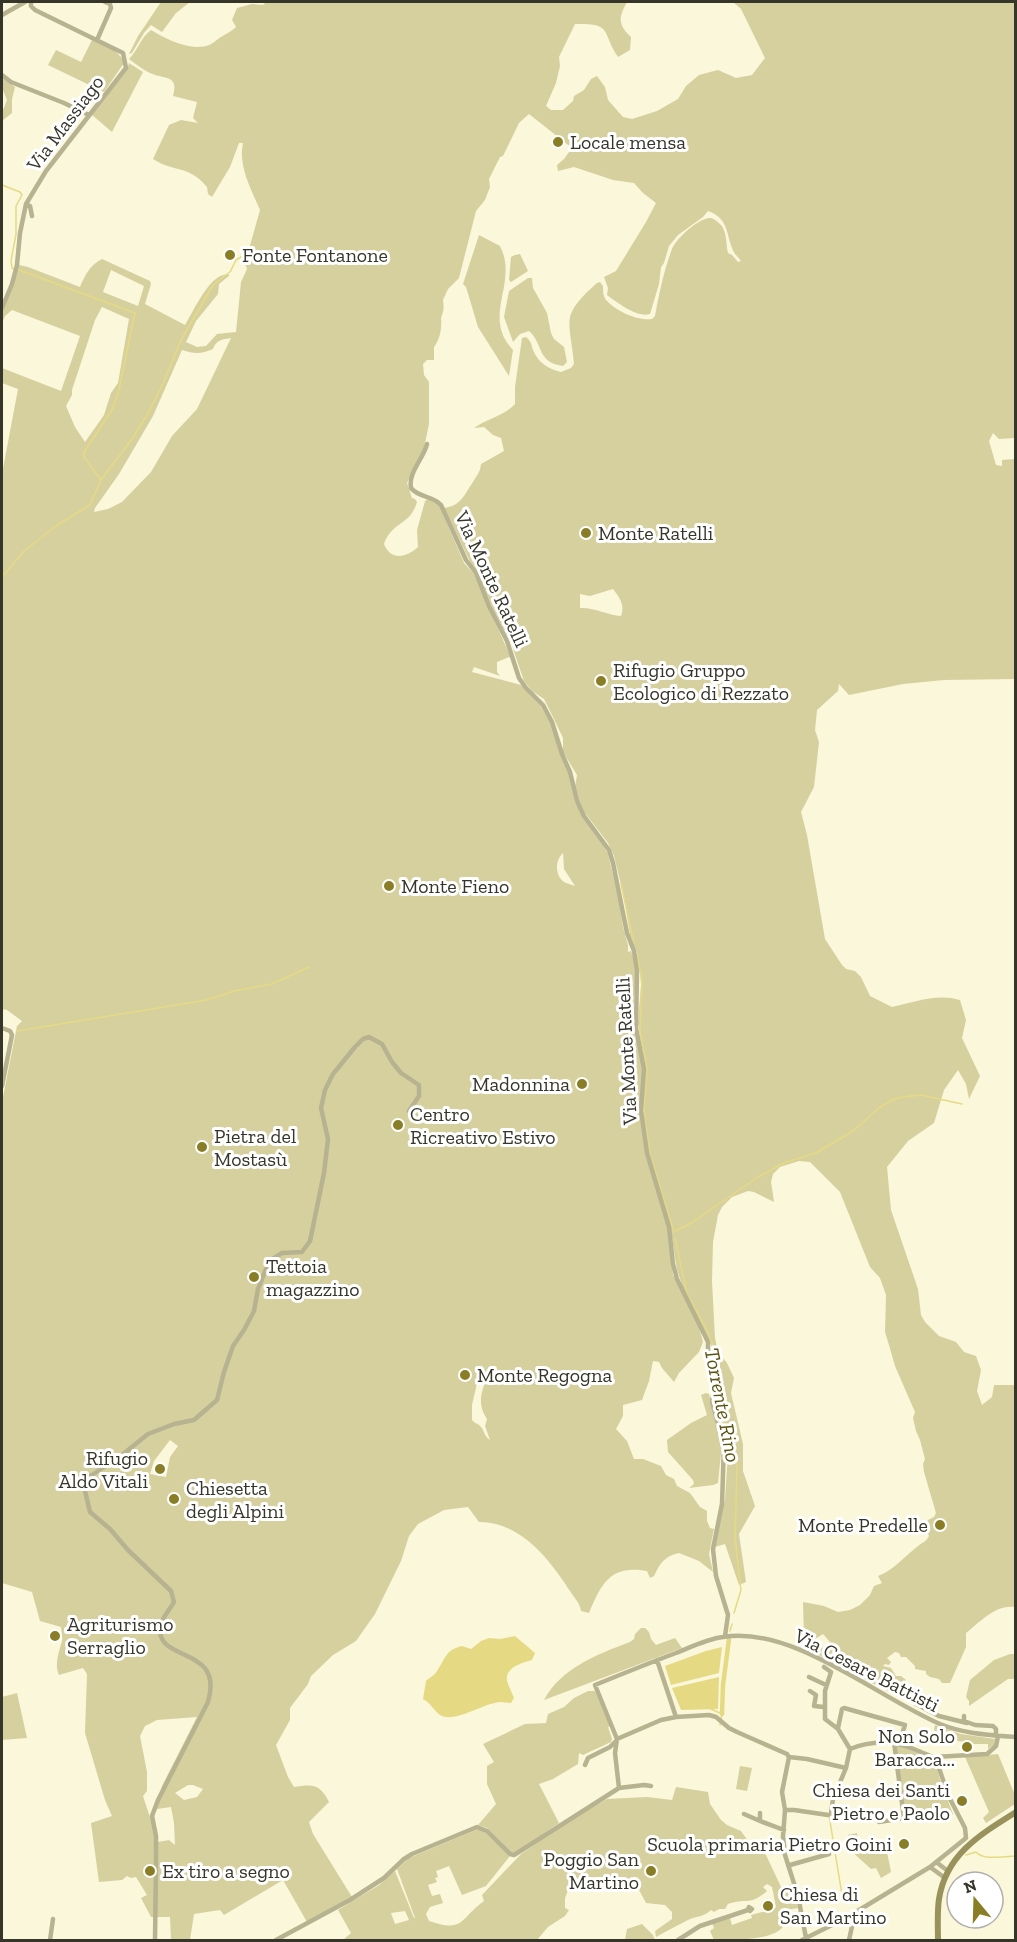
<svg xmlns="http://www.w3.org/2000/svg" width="1017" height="1942" viewBox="0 0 1017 1942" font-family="'Zilla Slab',serif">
	<rect width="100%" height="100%" fill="#faf7da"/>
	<path fill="#d6d09f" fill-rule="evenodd" d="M161 2H190L176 13 162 32 151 25 144 33 132 53 129 54 138 36Z
		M266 2H627C619 17 617 24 631 37L630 50 618 57C601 32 614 23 575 24L559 57 560 66 556 83 546 106 551 110H563L573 101 574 96 584 90 591 79 597 76 605 87 608 100 623 117 632 119 657 111 678 99 686 86 699 75 718 70 736 78 752 75 765 58 741 9 733 2H1015V438L999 439 993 433 989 441 996 465 1002 466V460L1015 459V679L944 680 903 684 849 695 839 684 838 691 817 710 815 730 819 742 814 787 801 812 807 835 825 939 842 965 846 969 855 971 861 977 870 996 892 1007C914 1002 938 993 960 1000L966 1020 962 1038 980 1076 969 1099 966 1084 958 1070 944 1090 934 1123 908 1141 887 1167 891 1210 918 1289 921 1315 925 1322 939 1336 956 1342 964 1352 976 1356 981 1370 977 1391 982 1405 992 1397 994 1385H1015V1607C996 1604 981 1621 966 1633V1647L950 1683H942L939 1679 930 1677 926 1674V1671L915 1669V1666L906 1657H901L899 1653 895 1652 887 1658 891 1662 889 1665 885 1664 883 1666 891 1668 896 1676H901L906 1680 891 1693 815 1653 830 1642 823 1634 812 1641H804L803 1602 824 1606 838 1612 850 1610 860 1605 870 1595 874 1586 882 1583 878 1576C894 1570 905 1556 918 1546 923 1542 926 1542 929 1536L925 1528 928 1520 934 1517 936 1513 924 1472 923 1464 925 1459 920 1440 916 1431 913 1418 915 1412 895 1366 889 1345 885 1332 886 1295 880 1278 870 1267 840 1192 810 1162 799 1161 780 1167 773 1174 771 1182 774 1202 754 1192 748 1191 732 1197 722 1207 718 1215 713 1242 712 1281 715 1338 718 1352 727 1363 734 1378 731 1393 743 1444V1471L755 1506 739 1534 746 1582 739 1585 725 1544 715 1547 725 1499 728 1453 715 1404 717 1387 711 1360 712 1347 684 1290 677 1270 670 1224 648 1152 643 1105 646 1069 638 1023 641 985 640 971 637 953 630 935 624 897 614 856 608 843 585 813 579 801 575 787 577 775 563 752V738L552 715 544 699 532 691 524 681 511 643 497 617 444 508C461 506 464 495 473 482 477 475 480 473 481 464L504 451 501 438 493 435 484 427 474 428C487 419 504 416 515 404V387L522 338 526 337C531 341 531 344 533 350 538 363 549 369 561 372L571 368 574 364C570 319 559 317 597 283L600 282 603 286C603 291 603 296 606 300 616 311 637 321 652 319L655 316C659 294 664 270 672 249 676 239 699 217 711 218 715 219 719 223 722 226 727 234 726 245 728 253L732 255 738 262 741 261C739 258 737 256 735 254 725 237 731 219 708 211L703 217 678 235 669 246 664 263 661 267 659 284 650 314C637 318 618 303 607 295L608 288 604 277 616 271 646 222 656 203 643 193 634 183 613 180 574 167 558 171 557 165 564 159 572 148 529 114 519 123 503 156 500 157 489 179 490 187 485 200 476 211 459 278 448 289 443 300C444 307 444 311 441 318 442 328 440 339 434 347V360H427L423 364 424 375 429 382V424L424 448 407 483 412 498 415 499 417 502C410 526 392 521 384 544 391 561 406 558 418 547L417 530 425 501 428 499 439 505 464 563 474 574 511 658 509 657 497 662V672L500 676 474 667 472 672 521 685 540 705 550 721 568 771 575 802 601 840 608 854 619 900 623 927 628 945V952L631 951C641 973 632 997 633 1020 633 1037 642 1053 643 1070 643 1092 637 1106 643 1129L668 1228 673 1275 699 1327 703 1342 699 1352 679 1373 674 1382 662 1368 659 1362 653 1361 649 1381 642 1400 623 1405V1416L616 1429 627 1441 634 1459H643L661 1466 666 1475 674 1479 677 1486 690 1493 700 1507 707 1511V1521L710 1528 714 1529 709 1554 713 1572 699 1561 679 1553C665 1556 660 1563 654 1576L650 1578 647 1571C611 1565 602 1582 589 1613L581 1611C580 1603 575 1599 570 1591 549 1559 521 1522 479 1522L468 1507 444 1510 418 1524 409 1536 401 1561 375 1614 356 1641 333 1655 311 1676 308 1684 290 1708V1720L276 1745 288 1777 294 1787C313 1784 320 1784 329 1802L309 1822 313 1834 352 1897 307 1922 283 1880 224 1915 220 1910 194 1914 190 1940H171L170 1917H151L141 1898 147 1895 136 1877 131 1878 127 1876 122 1880 99 1882 91 1823 112 1816 105 1800 85 1733 87 1674 83 1668 59 1675C54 1664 59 1652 62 1641 63 1637 61 1631 61 1627L40 1621 32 1592 2 1583V1102L17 1026 22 1021 7 1010 2 1009V474L18 389 2 383V368L61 391 80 336 12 310 5 316 2 323V312L19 265 28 267 80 287C85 275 90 265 102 259L150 281 151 284 145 304 185 325C194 311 211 270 230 275L219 284 218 294 196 321 186 342 197 347 206 346 217 334 236 332 241 282 247 269 245 263 260 210C251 189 238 166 243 143H239L230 167 212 197 208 194 207 187C188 164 174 173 153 159L169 125 181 120 198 123 193 118 197 102 173 96C179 74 165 80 150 73 143 70 136 64 129 59 138 50 141 37 151 30 166 39 191 52 209 45 213 44 217 39 221 37 227 33 231 32 236 27L232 20 237 8 252 4 263 5ZM111 270 144 286 138 306 103 292ZM102 307 129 319 118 383 111 393 104 415 85 442 75 427 66 406 72 395V390L95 320ZM231 338 197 409 172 436 151 472 122 502 108 509 94 512 95 508 119 474 153 416 182 350C195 354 201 354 213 349 216 340 223 339 231 338ZM613 589C620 598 625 605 621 616 607 615 594 607 580 608V594L590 596ZM563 853 564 869 575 886C572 885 569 884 566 883 554 877 555 860 563 853ZM479 1375H485L487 1377C481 1394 477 1403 487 1419L485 1426 490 1440C484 1436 485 1432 481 1427 478 1423 475 1424 472 1420V1405ZM170 1440 178 1446 170 1457 166 1477 150 1474 154 1461ZM197 1717 162 1786 157 1809 171 1807 174 1823 175 1845 169 1840 158 1842 143 1796 147 1791V1772L140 1736 145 1726 157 1720ZM188 1785H193L203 1789 197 1797 184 1800 175 1793Z
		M92 40C104 45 120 50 124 63L104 92 48 65 56 50 81 62Z
		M129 63 143 72 112 132 91 114 127 69Z
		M4 79 15 87 12 99V113L2 121V110L4 108 7 100 2 88V80Z
		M479 235 500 246C519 283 481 316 513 350L509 376 478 327 466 287 463 284Z
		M520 254 528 271 511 282 509 280 511 257 515 255Z
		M528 278H532L533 288 547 313 551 333 554 339 564 347 567 362 563 366C536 362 544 344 529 331L520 334 513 342 504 317 509 291Z
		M706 1393 709 1394 722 1443 718 1483 713 1485 689 1488 694 1484 693 1480 668 1452 667 1440 691 1423 707 1415 701 1395Z
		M641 1628H645L649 1632 651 1639 656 1645 675 1638 682 1648 544 1700C561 1668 598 1654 630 1642L634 1639 635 1634Z
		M1010 1654H1015V1679H1008L969 1706V1701L966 1697 970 1680 994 1660Z
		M588 1691H595L611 1726 608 1727 612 1739 611 1742 583 1755 579 1753 578 1764 553 1779 539 1784 559 1823 515 1853 510 1852 487 1828 478 1825 496 1804 487 1784V1766L494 1762 483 1744 525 1724 546 1723 548 1714 564 1707 574 1698Z
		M17 1693 27 1738 2 1740V1697Z
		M935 1725 961 1734 995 1739 994 1745 988 1749V1744H974L973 1743C959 1742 945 1739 934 1730Z
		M895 1745H900L935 1761 940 1780 953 1814 945 1816 937 1814 906 1820Z
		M998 1754 1015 1795V1804L986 1823 983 1818 989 1812 965 1757Z
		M740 1766 752 1768 747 1791 736 1789Z
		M676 1787 708 1792 710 1804 721 1820 727 1825 741 1831 748 1841 766 1855 782 1889 791 1884 798 1908 782 1911C783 1914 785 1917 785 1920 786 1942 727 1940 714 1940L710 1931 714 1928 712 1923 730 1918 732 1925 752 1918 751 1915 774 1909 776 1907 772 1887 767 1884 763 1887 767 1891C748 1907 747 1897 728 1904L725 1909H719L714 1912 711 1910C704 1917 696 1916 688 1920 677 1926 666 1931 656 1937L655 1931 672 1919V1912L665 1905 646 1903 638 1888 619 1877 598 1884 583 1883 569 1888 565 1898V1908L569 1910 565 1916 548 1927 537 1940H343L351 1933 338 1910 379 1885 395 1871 414 1918H415L397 1869 409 1858 478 1829 484 1831 510 1856 486 1886 462 1895 449 1866 436 1871 438 1877 435 1878 437 1882 428 1885 432 1896 440 1894 443 1903 430 1907 426 1914 429 1921C465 1933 459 1919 484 1901L482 1895 521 1854 571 1819 607 1799 647 1797 672 1800ZM405 1911 409 1920 395 1924 391 1913Z
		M857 1833 859 1847 885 1842 891 1872 881 1878 876 1868 871 1869 849 1849 850 1846 848 1835Z
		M642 1924 653 1935 655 1940H625L627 1929Z"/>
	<path fill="#e5da83" d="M515 1636 535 1653 532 1660C520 1663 502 1669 508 1684 510 1689 512 1693 514 1698L511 1703C507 1703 504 1702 501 1702 485 1702 455 1724 440 1715 434 1711 432 1704 423 1699L426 1681C429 1678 435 1675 437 1671 446 1658 445 1650 462 1646L471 1649 481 1641 489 1638 500 1639Z
		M722 1647 719 1673 671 1685 665 1666 706 1651Z
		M719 1677 718 1709 681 1710 672 1688Z"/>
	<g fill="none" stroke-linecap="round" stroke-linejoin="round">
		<path stroke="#e5da83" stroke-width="1.5" d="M2 185 20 192 22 195 16 206V234L11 261 12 268 14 269
			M19 270 135 313 118 394 112 410 84 452V457L101 480
			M231 270 236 260 246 254
			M2 577 24 551 56 526 90 505 101 480 132 439 147 415 162 386 181 340 213 285 231 271
			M621 884 634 944
			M637 955 642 981 640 1032 647 1069 644 1106 645 1120 650 1155 674 1232
			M17 1031 207 1000 234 991 272 984 309 967
			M676 1231 691 1223 758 1177 784 1163 816 1153 853 1131 879 1108 892 1100 902 1097 921 1095 962 1104
			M675 1238 687 1294 708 1332 714 1348 723 1418 736 1458 737 1469 735 1538 741 1590 734 1613
			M730 1631 732 1624
			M711 1709 722 1714 720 1725
			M829 1815 843 1901
			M966 1855 976 1852C984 1861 1003 1856 1016 1856"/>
		<path stroke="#e5da83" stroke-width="4.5" d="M722 1714 723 1685 729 1639"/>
		<path stroke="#b7b28f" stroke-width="4.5" d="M2 15 25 2
			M97 40 111 8 110 4 105 2
			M2 75 11 82 64 103 89 115
			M26 204 30 206 32 216
			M2 308 12 284 17 265 20 233 26 204 46 171 126 68 123 53 35 10 31 6V2
			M427 444C424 458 408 472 411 488 419 498 432 495 441 505L466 560 476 573 489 606 507 641 519 678 526 688 543 705 552 722 562 754 570 772 577 801 584 816 609 850 613 863 627 933 634 951 637 971 636 1028 644 1069 641 1110 647 1153 669 1227 673 1264 677 1279 708 1342V1367L714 1387 712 1402 724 1444 722 1504 713 1549 716 1576 728 1615 725 1636
			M2 1028 10 1031 12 1035 2 1086
			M657 1660 676 1717
			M824 1667 831 1672 825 1691V1719L838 1729 850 1749 846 1768 833 1799 831 1813 833 1815
			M809 1677 826 1685
			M810 1691 816 1695 814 1706 824 1707
			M916 1704 939 1716 967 1723
			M964 1716V1721L975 1725 993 1726 996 1729V1736
			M838 1728 842 1709 844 1708 905 1725 899 1743
			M617 1739 661 1720 676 1717 709 1715 716 1717 729 1728 737 1732 787 1754 789 1757 807 1759 846 1768
			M789 1757 782 1792 785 1810 783 1836 785 1855 798 1896 806 1938
			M934 1757 987 1754 996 1746 998 1736
			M585 1765 588 1758 610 1747 616 1741
			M619 1788 615 1753 617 1739 595 1685C622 1674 649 1663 676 1653 691 1647 707 1639 723 1637 792 1625 877 1697 940 1724 964 1734 990 1735 1016 1737
			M619 1788 644 1785 651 1786
			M785 1810H794L828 1815
			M760 1813V1821L784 1830
			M744 1814 760 1821
			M879 1822 904 1818 894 1742
			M775 1847 784 1846
			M936 1862 948 1871
			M790 1865 829 1854
			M930 1867 945 1878
			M749 1907 752 1909 750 1911 748 1909Z
			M50 1940 53 1919
			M155 1940 156 1865V1836L152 1816 158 1800 208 1702C224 1647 161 1662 160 1631 159 1621 169 1611 174 1602L171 1591 128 1550 110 1529 90 1512 85 1491 86 1479 122 1455 148 1434 174 1424 194 1420 217 1400 224 1372 233 1346 244 1330 254 1311 258 1289 266 1269 274 1258 282 1253 302 1252 310 1241 324 1173 328 1139 321 1108 325 1090 333 1074 355 1047 363 1039 369 1037 382 1044 392 1062 401 1073 419 1085V1096L409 1111
			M276 1940 350 1900 384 1878 404 1859 412 1854 477 1827 487 1831 510 1854 514 1855 619 1788
			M678 1940 700 1926 748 1910
			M802 1940 846 1918 930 1867 966 1838 965 1828 948 1795 937 1762C933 1756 928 1755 921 1752 897 1741 875 1739 850 1749
			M849 1940 855 1913"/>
		<path stroke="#99925c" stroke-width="6" d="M938 1940C938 1927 937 1912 939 1899 946 1854 981 1834 1016 1812"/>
	</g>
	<g fill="#897e25" stroke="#fff" stroke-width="2">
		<circle cx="558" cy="142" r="6"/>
		<circle cx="230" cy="255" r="6"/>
		<circle cx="586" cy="533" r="6"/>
		<circle cx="601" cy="681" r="6"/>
		<circle cx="389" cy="886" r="6"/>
		<circle cx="582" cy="1084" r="6"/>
		<circle cx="398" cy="1125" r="6"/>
		<circle cx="202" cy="1147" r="6"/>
		<circle cx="254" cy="1277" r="6"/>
		<circle cx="465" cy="1375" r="6"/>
		<circle cx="160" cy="1469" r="6"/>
		<circle cx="174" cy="1499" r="6"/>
		<circle cx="940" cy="1525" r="6"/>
		<circle cx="55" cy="1636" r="6"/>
		<circle cx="967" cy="1747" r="6"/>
		<circle cx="962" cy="1801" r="6"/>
		<circle cx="904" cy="1844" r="6"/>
		<circle cx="150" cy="1871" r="6"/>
		<circle cx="651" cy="1871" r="6"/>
		<circle cx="768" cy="1906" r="6"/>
	</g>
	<g text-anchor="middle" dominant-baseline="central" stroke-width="6" stroke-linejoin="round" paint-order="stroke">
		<g font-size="20" fill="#36352a" stroke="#fff">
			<text transform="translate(65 123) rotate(-53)">Via Massiago</text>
			<text transform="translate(492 579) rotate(65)">Via Monte Ratelli</text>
			<text transform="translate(626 1051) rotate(-93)">Via Monte Ratelli</text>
			<text transform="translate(867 1670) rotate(27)">Via Cesare Battisti</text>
		</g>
		<g font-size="20" fill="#36352a" stroke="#fff" text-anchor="start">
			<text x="570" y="142">Locale mensa</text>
			<text x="242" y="255">Fonte Fontanone</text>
			<text x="598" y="533">Monte Ratelli</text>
			<text x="613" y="670">Rifugio Gruppo<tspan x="613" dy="23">Ecologico di Rezzato</tspan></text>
			<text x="401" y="886">Monte Fieno</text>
			<text x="570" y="1084" text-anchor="end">Madonnina</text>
			<text x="410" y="1114">Centro<tspan x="410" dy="23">Ricreativo Estivo</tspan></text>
			<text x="214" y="1136">Pietra del<tspan x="214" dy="23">Mostasù</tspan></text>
			<text x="266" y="1266">Tettoia<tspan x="266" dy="23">magazzino</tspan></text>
			<text x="477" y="1375">Monte Regogna</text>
			<text x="148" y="1458" text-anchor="end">Rifugio<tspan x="148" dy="23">Aldo Vitali</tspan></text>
			<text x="186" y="1488">Chiesetta<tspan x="186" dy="23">degli Alpini</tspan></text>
			<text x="928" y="1525" text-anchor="end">Monte Predelle</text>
			<text x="67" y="1624">Agriturismo<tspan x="67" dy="23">Serraglio</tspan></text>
			<text x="955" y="1736" text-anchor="end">Non Solo<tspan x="955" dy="23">Baracca...</tspan></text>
			<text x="950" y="1790" text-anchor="end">Chiesa dei Santi<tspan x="950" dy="23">Pietro e Paolo</tspan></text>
			<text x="892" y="1844" text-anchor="end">Scuola primaria Pietro Goini</text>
			<text x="639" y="1859" text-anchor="end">Poggio San<tspan x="639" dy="23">Martino</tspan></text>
			<text x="162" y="1871">Ex tiro a segno</text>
			<text x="780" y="1894">Chiesa di<tspan x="780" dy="23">San Martino</tspan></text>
		</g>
		<g font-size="21" font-style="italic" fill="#5b5311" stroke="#fff">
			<text transform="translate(723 1405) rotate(79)">Torrente Rino</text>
		</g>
	</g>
	<rect width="1017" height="1942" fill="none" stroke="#36352a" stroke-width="6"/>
	<g transform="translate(975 1900) rotate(341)"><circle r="28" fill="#ffffff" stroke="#afaeaa" stroke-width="1.5"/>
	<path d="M0-4.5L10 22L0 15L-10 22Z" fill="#897e25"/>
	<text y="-9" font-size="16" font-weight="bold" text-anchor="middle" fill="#36352a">N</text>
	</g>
</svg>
